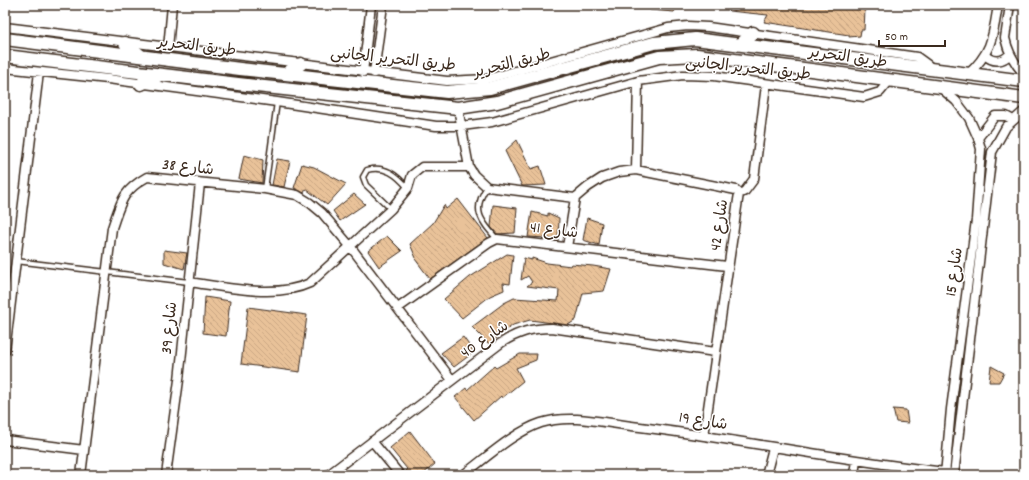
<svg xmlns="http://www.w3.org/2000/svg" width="1029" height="480" viewBox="0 0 1029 480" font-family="Dekko,'Playpen Sans Arabic',sans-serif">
	<defs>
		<pattern id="building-back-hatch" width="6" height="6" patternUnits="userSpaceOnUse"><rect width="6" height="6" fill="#e9c299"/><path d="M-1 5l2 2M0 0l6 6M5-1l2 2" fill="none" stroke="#c9a783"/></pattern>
	</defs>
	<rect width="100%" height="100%" fill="#fff"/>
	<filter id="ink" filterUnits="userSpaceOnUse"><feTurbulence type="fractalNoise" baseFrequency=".025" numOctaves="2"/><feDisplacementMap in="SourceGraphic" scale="8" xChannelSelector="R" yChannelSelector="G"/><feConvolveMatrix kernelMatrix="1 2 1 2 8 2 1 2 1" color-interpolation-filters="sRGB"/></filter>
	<g filter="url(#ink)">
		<path fill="url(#building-back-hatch)" stroke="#3b2a1e" d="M650 5H678L674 12 650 10Z
			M730 5H825L837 7 838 5 865 10 864 30H861L860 36 849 37V35L764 22 768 15 729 11Z
			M517 140 531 169 540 166 546 185 522 186 505 151Z
			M244 155 263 160 262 183 239 179Z
			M277 159 290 161 284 187 272 185Z
			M302 164 314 167 346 184 327 205 306 189 304 193 294 188Z
			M354 194 365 204 340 221 333 211Z
			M458 199 488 238 430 279 415 259 416 258 410 244 433 223 444 205 446 209Z
			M493 205 517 208 515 233 497 234 491 227Z
			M532 212 548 216V213L559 218 558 241 547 238 528 237Z
			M587 218 602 223 599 245 583 240Z
			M387 236 402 251 379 267 368 251Z
			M164 250 187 253 184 269 164 263Z
			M507 254 513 255 510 284 503 283 504 290 490 296 462 318 444 299 470 277Z
			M524 258 532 260V258L547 263 571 266V264L593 266 611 269 604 291 583 293 576 320 568 325 530 320 513 325 489 344 472 327 504 303 514 298 558 301 559 290 527 286 532 282 528 276 521 280Z
			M205 297 230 301 226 336 203 333Z
			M248 307 307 315 300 372 241 364Z
			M463 337 474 352 454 367 441 353Z
			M520 354H537L536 360 516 368 523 381 502 398 501 396 474 420 455 397 466 388 467 390 494 366 496 368Z
			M991 366 1004 373 999 382H989Z
			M893 409 906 410 908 423 896 422Z
			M410 431 435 464 422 475H410L406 470 407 469 390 448Z"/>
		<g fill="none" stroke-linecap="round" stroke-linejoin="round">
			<defs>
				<path id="lane" d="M487 187C471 210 481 221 497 239
					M265 189 277 102
					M391 209 366 185 363 177 367 170C385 165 397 175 408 188
					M16 261 189 282"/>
				<path id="street" d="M1010 5 1005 38C1008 52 1014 63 1024 74
					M5 27 447 81 487 79 668 28 688 26 708 27 917 57 928 65 933 70
					M168 48 172 5
					M985 55C993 63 1003 62 1010 54
					M5 68 108 79 277 102 436 126H462L492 122 638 81 683 75 714 76 864 97 880 92 890 80
					M363 72 371 5
					M374 73 383 5
					M967 75C992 53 993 36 998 5
					M941 88 956 101 969 118 978 138 981 149 976 220 951 409 945 475
					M458 108 469 167 474 175 487 187 575 198
					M978 138 995 116H1006L1013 120
					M636 170 638 81
					M739 194 745 191 754 179 766 85
					M567 247 575 198 588 187 602 178 619 172 636 170 736 190 739 194 738 200 704 436
					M189 282C226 287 276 299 310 283L391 209 408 188 412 175 422 167H469
					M398 308 489 243 497 239 727 266
					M5 351 39 72
					M5 440 84 450
					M372 441 400 475
					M81 475 112 228C121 202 122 191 147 177L265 189 297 195 310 203 322 213 350 246 452 380
					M166 475 179 380 200 183
					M328 475 501 343C518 332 532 328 552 328L715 352
					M463 475C486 458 514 432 541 423 571 413 609 424 640 427 745 440 849 462 954 473
					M766 475 773 448
					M854 475 856 460
					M954 475 992 152 1006 127 1024 111"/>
				<path id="secondary" d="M5 39 240 69 447 92 490 88 654 43 695 39 1024 81
					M125 43 141 56
					M741 44 753 33
					M5 56 238 84 458 108 497 102 659 57 697 55 1024 98
					M285 74 301 64
					M141 84 160 75"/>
			</defs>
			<use href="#lane" stroke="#3b2a1e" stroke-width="7"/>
			<use href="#street" stroke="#3b2a1e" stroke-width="11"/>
			<use href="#secondary" stroke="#3b2a1e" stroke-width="15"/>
			<use href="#lane" stroke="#fff" stroke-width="4"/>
			<use href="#street" stroke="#fff" stroke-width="8"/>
			<use href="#secondary" stroke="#fff" stroke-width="12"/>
		</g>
	</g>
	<g text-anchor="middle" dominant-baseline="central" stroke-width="3" stroke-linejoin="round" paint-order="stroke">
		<g font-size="16" fill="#3b2a1e" stroke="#fff">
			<text transform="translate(197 47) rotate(7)">طريق التحرير</text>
			<text transform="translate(848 58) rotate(8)">طريق التحرير</text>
			<text transform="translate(393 60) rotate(6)">طريق التحرير الجانبى</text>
			<text transform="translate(512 64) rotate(-14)">طريق التحرير</text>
			<text transform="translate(748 69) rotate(6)">طريق التحرير الجانبى</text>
			<text transform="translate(188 168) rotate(6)">شارع 38</text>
			<text transform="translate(720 225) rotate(-81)">شارع 42</text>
			<text transform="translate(554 231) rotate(7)">شارع 41</text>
			<text transform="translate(955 272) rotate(-82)">شارع 15</text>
			<text transform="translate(170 328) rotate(-84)">شارع 39</text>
			<text transform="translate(485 340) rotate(-34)">شارع 40</text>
			<text transform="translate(703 422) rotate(9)">شارع 19</text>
		</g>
	</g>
	<rect width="1029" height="480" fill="none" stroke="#fff" stroke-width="20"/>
	<rect x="10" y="10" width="1009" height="460" fill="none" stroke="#3b2a1e" stroke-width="1.5" filter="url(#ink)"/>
	<path d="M879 40v6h66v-6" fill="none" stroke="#3b2a1e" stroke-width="2"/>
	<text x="885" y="40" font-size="12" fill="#3b2a1e" stroke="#ffffff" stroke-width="3" paint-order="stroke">50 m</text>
</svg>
